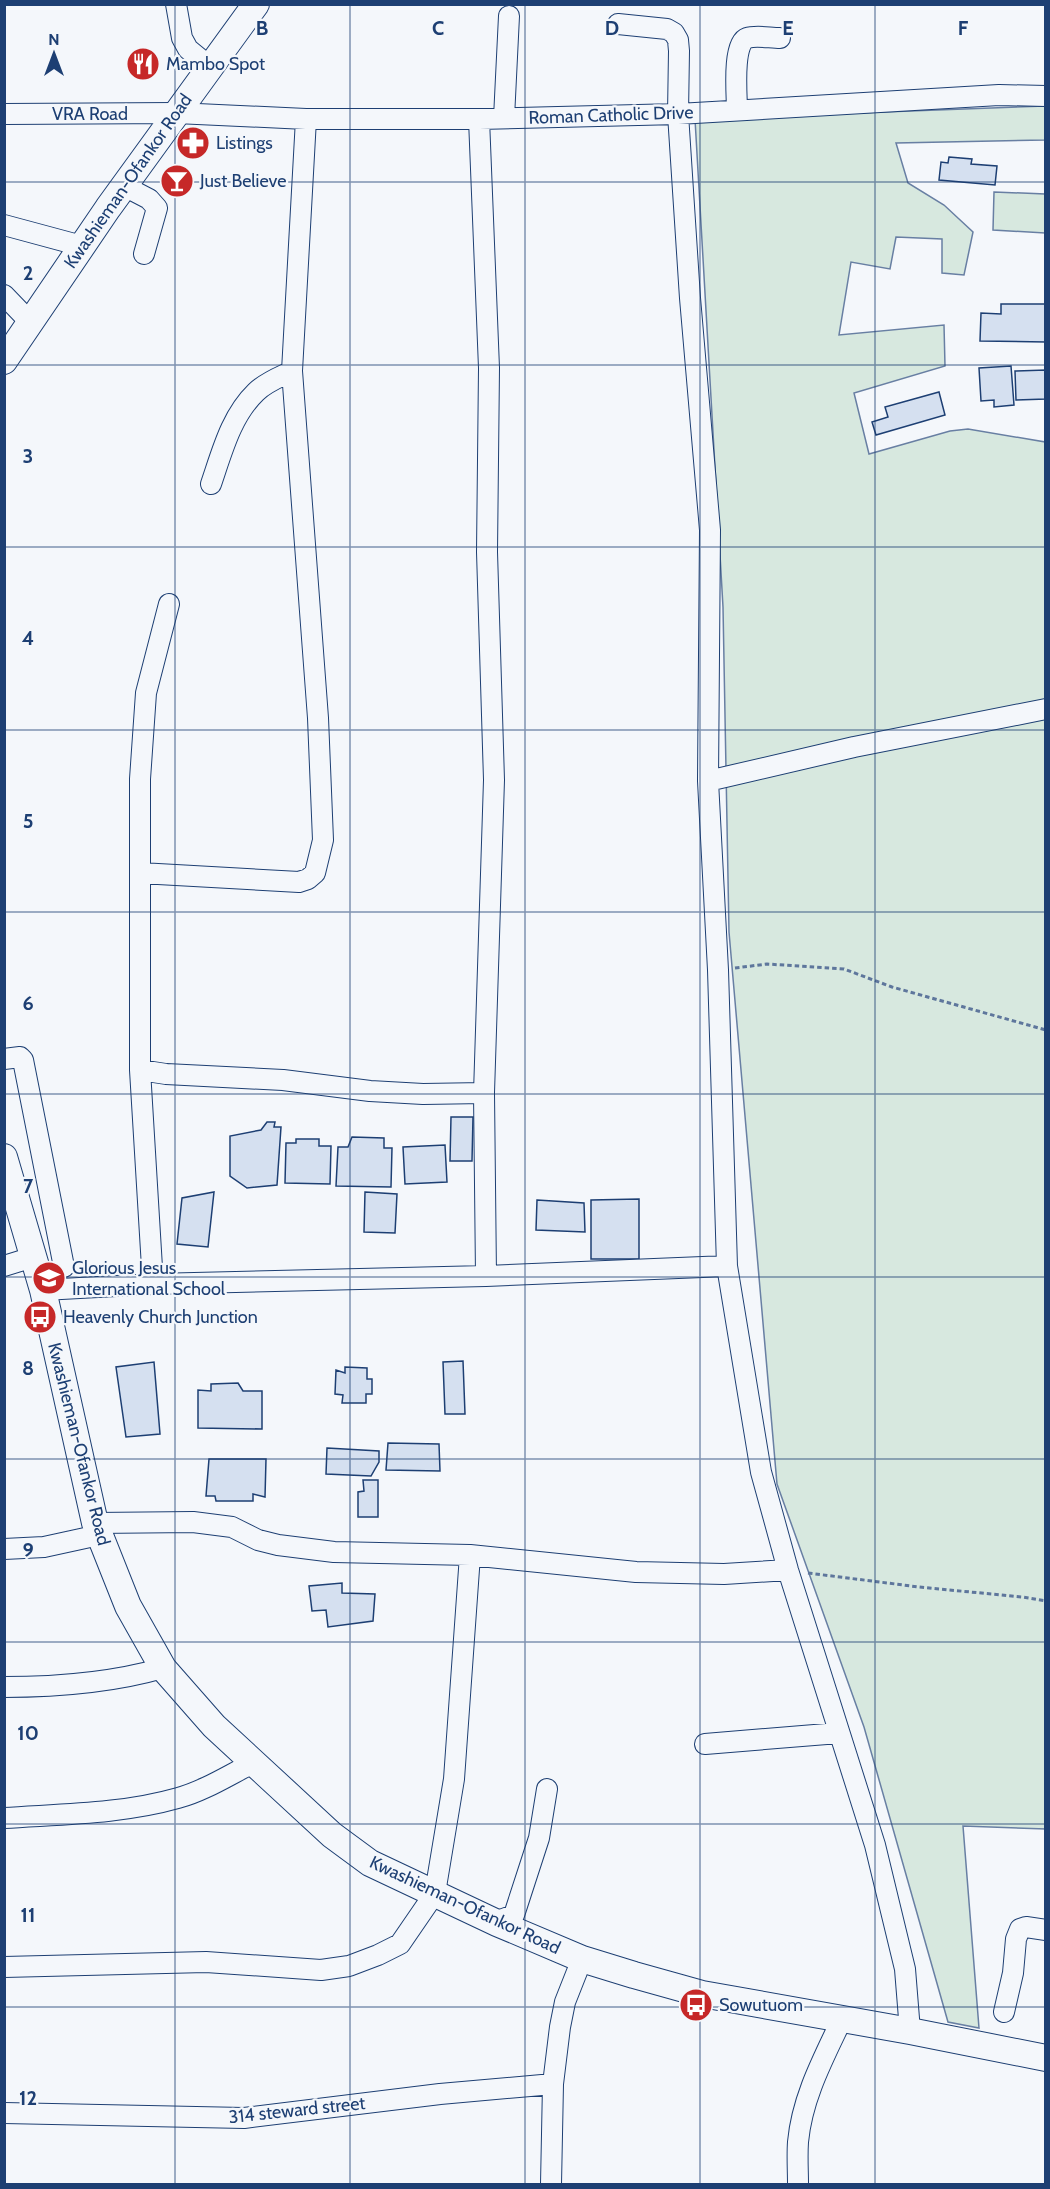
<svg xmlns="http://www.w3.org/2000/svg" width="1050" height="2189" viewBox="0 0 1050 2189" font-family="Cabin,sans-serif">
	<rect width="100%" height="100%" fill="#f4f7fb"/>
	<path fill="#d7e8df" stroke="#687fa3" stroke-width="1.5" d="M1045 106V140L896 143 908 183 944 205 973 232 964 275 942 273V239L896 237 890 269 851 262 839 335 944 325 945 366 854 393 869 454 950 431 968 429 1045 442 1046 1829 963 1826 979 2028 948 2022 864 1727 777 1484 729 932 723 607 695 119Z
		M994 192 1045 194V233L993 230Z"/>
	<path fill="#d5e0f0" stroke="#1d3f73" stroke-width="1.5" d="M949 157 972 159 971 164 997 166 995 185 939 180 941 162 948 163Z
		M1001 304H1046V342L980 341 981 313 1001 314Z
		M1011 366 1014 405 994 407V400L981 401 979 368Z
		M1046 370V399L1016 400 1015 371Z
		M939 392 945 415 876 435 872 422 888 417 885 407Z
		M451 1117H473L472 1161H450Z
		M267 1122H275L274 1127H281L277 1185 247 1188 230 1176V1136L261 1130Z
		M352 1137 384 1138V1148H392L391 1187 336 1186 338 1147H348Z
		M296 1139H319V1146H331L330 1184 285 1183 286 1143H296Z
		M445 1145 447 1182 405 1184 403 1147Z
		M214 1192 208 1247 177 1244 182 1198Z
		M365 1192 397 1194 395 1233 364 1232Z
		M639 1199V1259H591V1200Z
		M537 1200 584 1203 585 1232 536 1230Z
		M463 1361 465 1414H445L443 1362Z
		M154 1362 160 1434 126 1437 116 1367Z
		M345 1367 367 1368V1379H372V1394H366V1403H342L343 1395 335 1394 336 1370 345 1373Z
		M238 1383 243 1391H262V1429L198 1428V1390L211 1391V1384Z
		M388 1443 439 1444 440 1471 386 1470Z
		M327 1448 379 1451V1462L371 1476 326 1474Z
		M209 1459H266L265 1497 253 1494V1501H216L215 1496H206Z
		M363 1480H378V1517H358V1492L364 1491Z
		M342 1583V1593L375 1594 373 1621 328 1627 326 1610 312 1611 309 1586Z"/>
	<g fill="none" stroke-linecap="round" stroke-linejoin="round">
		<defs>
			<path id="minor" d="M176 4 182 38 188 49 210 67
				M618 24 667 29 674 33 678 40 679 51 678 114 690 298 710 530 708 781 718 970 727 1266 761 1472 788 1570 875 1845 905 1969 910 2031
				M737 110C737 97 732 43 747 38 756 35 770 38 780 38
				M4 114 176 113 306 119H479L678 114 999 95 1046 96
				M504 118 509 16
				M479 119 489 368 487 552 494 780 484 1093 486 1276
				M124 186 149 199 157 208 144 254
				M4 225 82 246
				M4 295 30 322
				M211 484C222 452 231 416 256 392 266 382 280 377 292 371
				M708 781 854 747 1046 709
				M140 873 299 882 308 879 315 873 323 840 318 718 292 371 306 119
				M4 1059 20 1057 23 1060 64 1267
				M140 1070 166 1074 283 1080 370 1091 423 1094 484 1093
				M4 1266 33 1257
				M153 1284 140 1070V779L146 693 169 604
				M43 1290 153 1284 486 1276 727 1266
				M95 1523 193 1522 232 1527 258 1540 278 1545 334 1552 470 1555 636 1572 724 1574 788 1570
				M4 1549 44 1547 99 1535
				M4 1687C59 1687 111 1683 163 1668
				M705 1744 839 1733
				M4 1818C62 1814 122 1814 178 1798 204 1791 229 1775 253 1763
				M495 1922 514 1915 539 1838 547 1789
				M4 1967 206 1962 321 1970 349 1966 378 1955 400 1944 435 1893 454 1779 470 1555
				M1004 2012 1013 1973 1016 1939 1020 1929 1026 1927 1046 1930
				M4 2113 244 2118 440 2094 553 2084
				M551 2184 553 2084 560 2027 565 2002 582 1959
				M798 2184C798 2171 797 2156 798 2142 802 2098 823 2059 842 2019"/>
			<path id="major" d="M4 361 108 208 256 4
				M4 1157 43 1290 95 1523 128 1606 163 1668 214 1726 332 1835 370 1863 497 1923 582 1959 634 1975 702 1994 910 2031 1046 2058"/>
		</defs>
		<use href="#minor" stroke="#1d3f73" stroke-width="22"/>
		<use href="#major" stroke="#1d3f73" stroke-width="28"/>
		<path stroke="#5e769c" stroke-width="3" stroke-dasharray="4.5 3" stroke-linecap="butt" d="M735 968 767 964 844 969 892 987 1046 1030
			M808 1573 919 1587 1022 1597 1046 1601"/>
		<use href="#minor" stroke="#f4f7fb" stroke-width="20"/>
		<use href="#major" stroke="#f4f7fb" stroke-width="26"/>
	</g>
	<path fill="none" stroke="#1d3f73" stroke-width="1.5" stroke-opacity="0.55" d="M175 4V2184M350 4V2184M525 4V2184M700 4V2184M875 4V2184M4 182H1046M4 365H1046M4 547H1046M4 730H1046M4 912H1046M4 1094H1046M4 1277H1046M4 1459H1046M4 1642H1046M4 1824H1046M4 2007H1046"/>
	<defs>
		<symbol id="restaurant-disc" viewBox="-11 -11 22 22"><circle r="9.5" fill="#c62828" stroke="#f4f7fb"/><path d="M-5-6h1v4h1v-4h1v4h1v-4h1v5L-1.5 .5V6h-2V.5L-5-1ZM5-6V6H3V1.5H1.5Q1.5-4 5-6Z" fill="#fff"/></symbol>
		<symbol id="pharmacy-disc" viewBox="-11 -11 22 22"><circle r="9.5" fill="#c62828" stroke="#f4f7fb"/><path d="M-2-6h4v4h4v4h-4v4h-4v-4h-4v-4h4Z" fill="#fff"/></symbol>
		<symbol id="bar-disc" viewBox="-11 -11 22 22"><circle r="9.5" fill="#c62828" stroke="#f4f7fb"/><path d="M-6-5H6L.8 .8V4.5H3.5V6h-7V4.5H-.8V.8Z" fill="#fff"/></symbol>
		<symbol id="school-disc" viewBox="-11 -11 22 22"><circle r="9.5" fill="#c62828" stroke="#f4f7fb"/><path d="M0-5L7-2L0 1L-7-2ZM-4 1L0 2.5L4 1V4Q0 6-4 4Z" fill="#fff"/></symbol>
		<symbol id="bus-disc" viewBox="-11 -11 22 22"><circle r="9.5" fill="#c62828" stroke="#f4f7fb"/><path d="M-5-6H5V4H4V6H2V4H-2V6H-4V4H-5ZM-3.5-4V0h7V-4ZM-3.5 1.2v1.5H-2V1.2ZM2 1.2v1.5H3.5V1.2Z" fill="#fff"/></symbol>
	</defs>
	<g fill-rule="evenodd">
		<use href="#restaurant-disc" x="124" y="45" width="38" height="38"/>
		<use href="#pharmacy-disc" x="174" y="124" width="38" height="38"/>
		<use href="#bar-disc" x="158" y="162" width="38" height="38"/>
		<use href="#school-disc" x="30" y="1259" width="38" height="38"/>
		<use href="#bus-disc" x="21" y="1298" width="38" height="38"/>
		<use href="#bus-disc" x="677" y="1986" width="38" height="38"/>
	</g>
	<g text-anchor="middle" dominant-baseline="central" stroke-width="4.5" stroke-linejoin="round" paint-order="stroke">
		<g font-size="18" fill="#1d3f73" stroke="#f4f7fb" text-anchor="start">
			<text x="166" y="64">Mambo Spot</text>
			<text x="216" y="143">Listings</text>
			<text x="200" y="181">Just Believe</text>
			<text x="72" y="1268">Glorious Jesus<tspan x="72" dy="21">International School</tspan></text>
			<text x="63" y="1317">Heavenly Church Junction</text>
			<text x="719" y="2005">Sowutuom</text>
		</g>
		<g font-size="18" fill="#1d3f73" stroke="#f4f7fb">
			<text x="90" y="114">VRA Road</text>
			<text transform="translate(611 115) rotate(-2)">Roman Catholic Drive</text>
			<text transform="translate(128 181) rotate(-55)">Kwashieman-Ofankor Road</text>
			<text transform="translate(79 1444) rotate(76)">Kwashieman-Ofankor Road</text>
			<text transform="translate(465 1905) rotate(25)">Kwashieman-Ofankor Road</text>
			<text transform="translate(297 2110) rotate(-6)">314 steward street</text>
		</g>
	</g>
	<g font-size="20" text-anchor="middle" font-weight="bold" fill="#1d3f73" stroke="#f4f7fb" stroke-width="4.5" stroke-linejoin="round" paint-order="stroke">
		<text x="262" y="35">B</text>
		<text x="438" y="35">C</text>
		<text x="612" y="35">D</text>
		<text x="788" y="35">E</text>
		<text x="963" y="35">F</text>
		<text x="28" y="280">2</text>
		<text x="28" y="463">3</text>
		<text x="28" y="645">4</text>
		<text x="28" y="828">5</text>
		<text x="28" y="1010">6</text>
		<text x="28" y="1193">7</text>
		<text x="28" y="1375">8</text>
		<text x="28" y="1557">9</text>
		<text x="28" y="1740">10</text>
		<text x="28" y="1922">11</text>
		<text x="28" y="2105">12</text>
	</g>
	<rect width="1050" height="2189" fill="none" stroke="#1d3f73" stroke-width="12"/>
	<g transform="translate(54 54)" stroke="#f4f7fb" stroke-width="4.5" paint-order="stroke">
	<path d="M0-4.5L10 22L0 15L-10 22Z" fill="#1d3f73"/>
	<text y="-9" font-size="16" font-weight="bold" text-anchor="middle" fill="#1d3f73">N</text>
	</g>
</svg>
